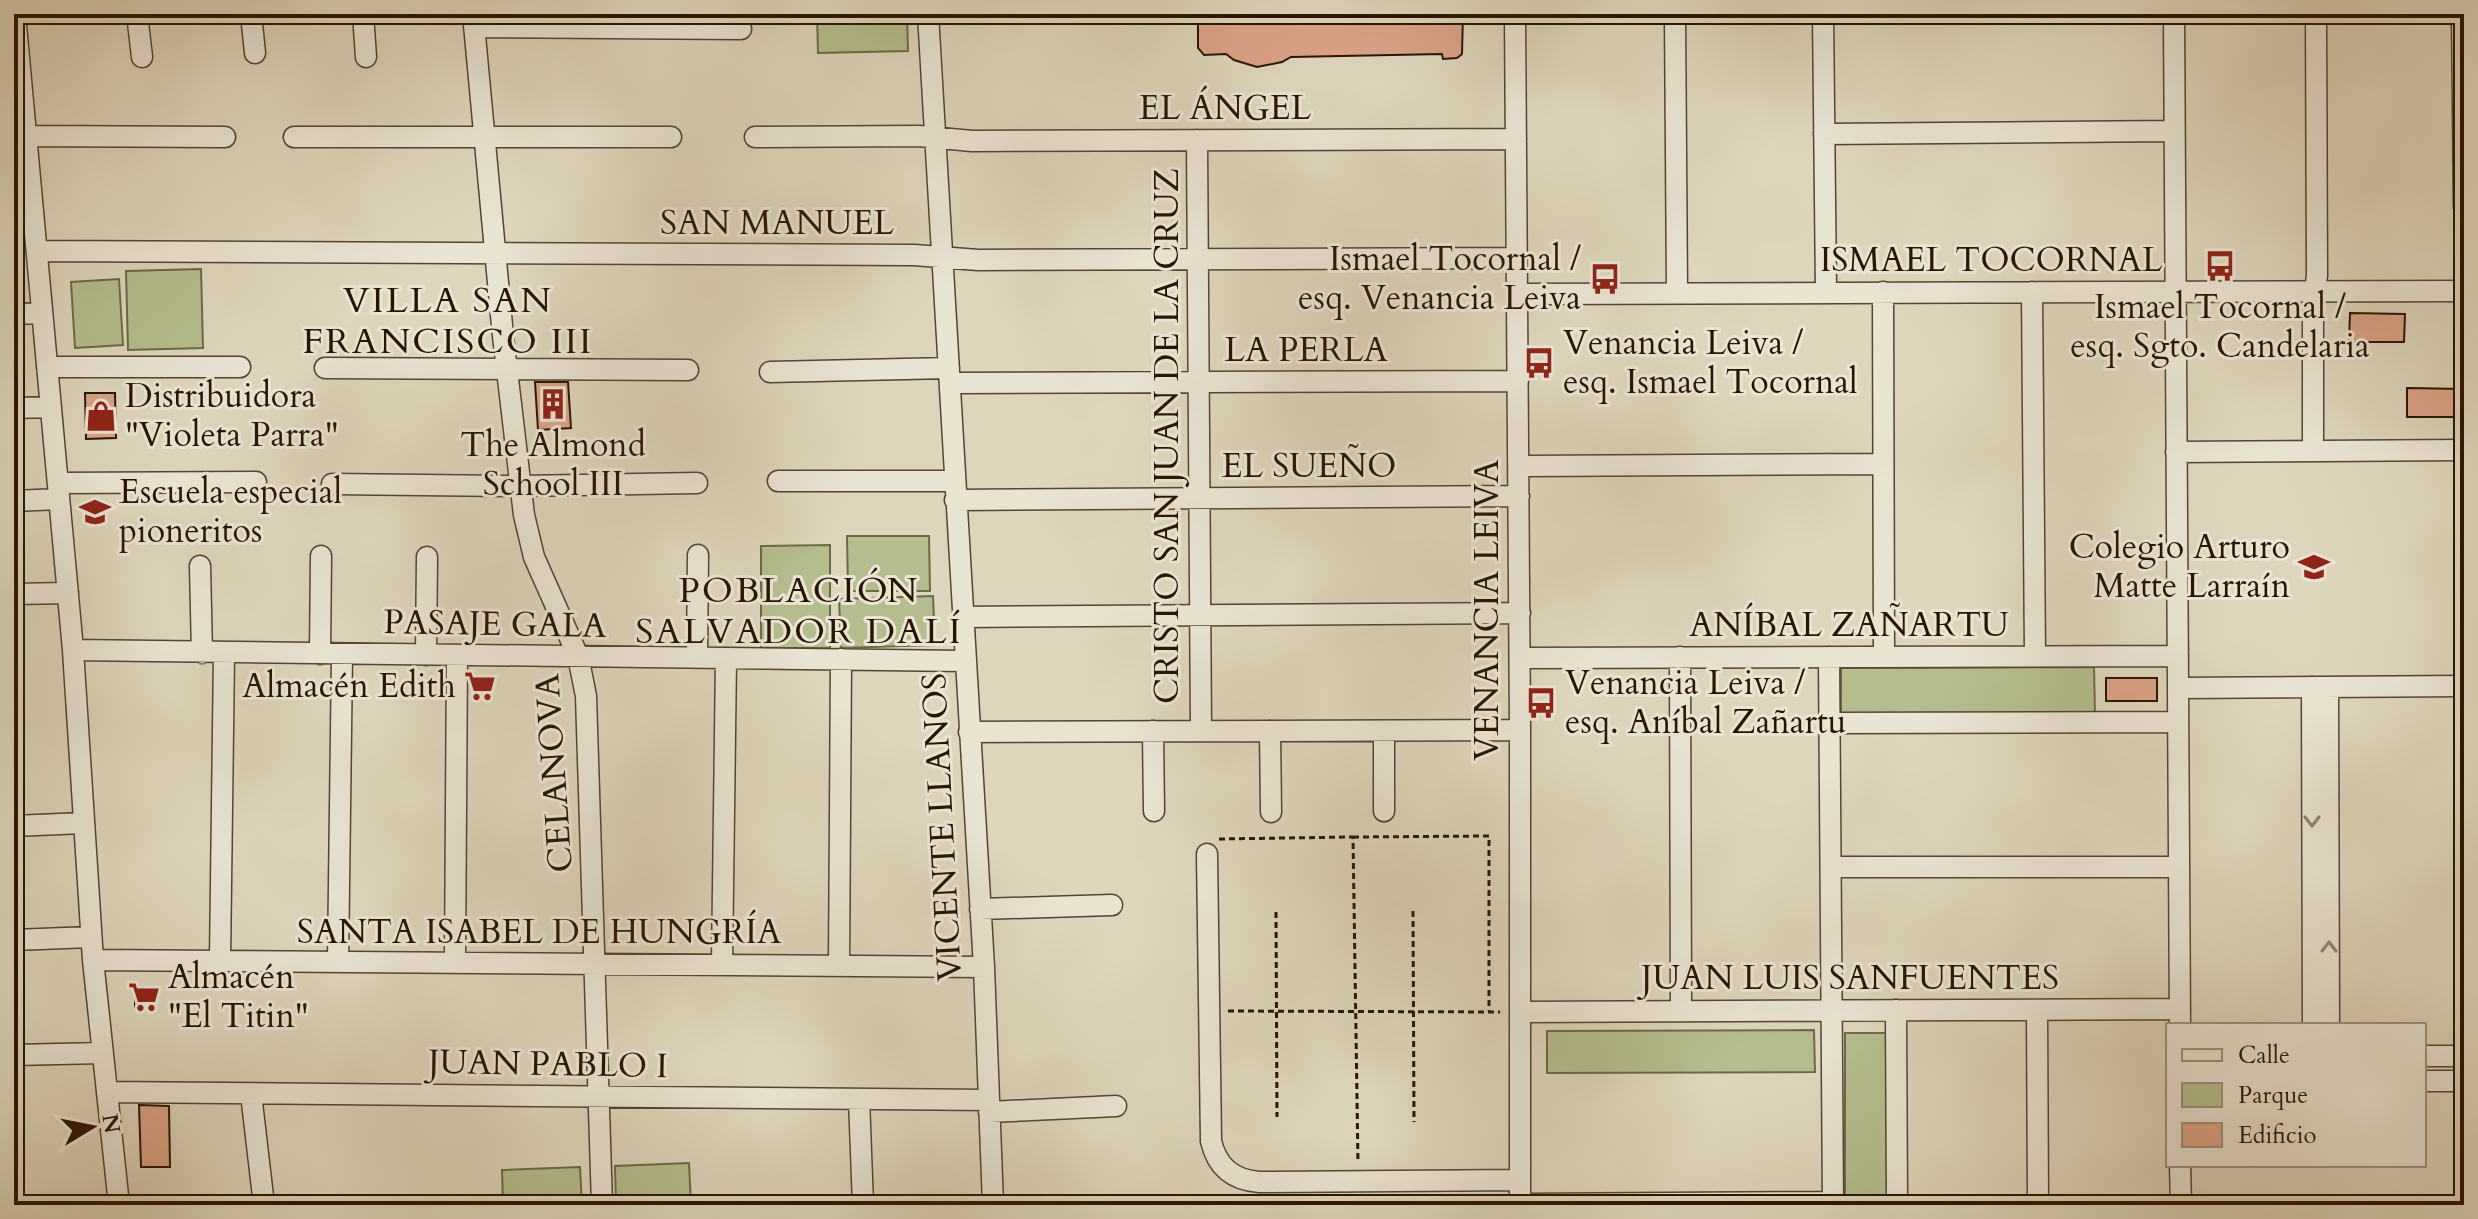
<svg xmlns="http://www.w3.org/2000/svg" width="2478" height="1219" viewBox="0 0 2478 1219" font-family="Cardo,serif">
	<rect width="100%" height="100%" fill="#ded6bc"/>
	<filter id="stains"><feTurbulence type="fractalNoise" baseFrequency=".0025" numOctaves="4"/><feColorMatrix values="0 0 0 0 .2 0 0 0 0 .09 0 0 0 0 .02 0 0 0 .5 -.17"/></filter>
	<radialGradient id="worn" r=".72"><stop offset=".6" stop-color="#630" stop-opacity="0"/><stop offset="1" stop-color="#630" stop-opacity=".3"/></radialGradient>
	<path fill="#b5bd8e" stroke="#6e6947" stroke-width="2" d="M817 14H907L908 51 818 53Z
		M201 269 203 348 128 350 126 271Z
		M119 279 123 345 75 348 71 282Z
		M847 536H929L930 591H848Z
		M830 545V648H761V546Z
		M933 596 935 645 841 648 839 599Z
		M2094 667 2095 715 1841 717V668Z
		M1814 1030 1815 1072 1547 1073V1031Z
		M1845 1033H1889V1205H1845Z
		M689 1163 691 1205H616L615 1166Z
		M580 1167 582 1205H503L502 1170Z"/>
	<path fill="#dba388" stroke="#281500" stroke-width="2" d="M1198 14H1230V21L1290 20 1289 14H1463L1462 54 1457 58 1443 59 1442 54 1291 57 1282 62 1257 67 1234 60 1226 54 1204 55 1198 48Z
		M2350 313 2405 314 2404 342H2349Z
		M535 382H568L571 428 538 430Z
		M2407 388 2462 389V417H2407Z
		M85 393H115L116 438 86 439Z
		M2106 678H2157V701H2106Z
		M135 987H153V1007H135Z
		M139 1105 169 1106 170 1167H141Z"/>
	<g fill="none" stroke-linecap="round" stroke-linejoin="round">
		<defs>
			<path id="minor" d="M15 14 73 650 93 960 119 1205
				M137 14 142 57
				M251 14 255 53
				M363 14 366 57
				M473 14 503 336 524 515 534 557 578 656 586 696 602 1205
				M928 14 984 967 993 1205
				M1515 14 1520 730V1205
				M1675 14 1677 293
				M1823 14 1826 292
				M2174 14 2180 1025
				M2462 14 2464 207
				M474 27 741 29
				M1824 134 2174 131
				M26 136 225 137
				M294 137H671
				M755 137 919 136 972 141 1516 139
				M1197 140 1201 731
				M37 251 914 255 978 260 1517 258
				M1883 292 1884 657
				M2032 292 2035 656
				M1517 294 2464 291
				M14 314 42 313
				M47 367H240
				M325 368 688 370
				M770 372 949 368
				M950 383 1518 381
				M14 408 51 407
				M2313 451V305L2317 275 2316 14
				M2176 452 2464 450
				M1519 466 1883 464
				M778 481H954
				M58 483 256 482
				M332 484 520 486 697 483
				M955 500 1519 496
				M14 501 59 499
				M200 566 202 653
				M14 594 68 593
				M962 617 1520 613
				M73 650 964 661
				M320 654 321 556
				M426 655 427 557
				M697 657 698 555
				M1680 657 1681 1011
				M1829 657 1833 1205
				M1520 658 2178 656
				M2312 687 2313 1025
				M2328 687 2329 1025
				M2178 688 2464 686
				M1830 723 2178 722
				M1153 731 1154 811
				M1270 731 1271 812
				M969 732 1520 730
				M1384 811V731
				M14 826 83 823
				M1207 854 1211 1141C1217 1167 1233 1180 1259 1182L1520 1180
				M1831 867H2179
				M980 909 1112 905
				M14 940 91 937
				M93 960 984 967
				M220 961 224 653
				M338 962 342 654
				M455 963 457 655
				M722 965 726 658
				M839 966 841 659
				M1896 1010 1897 1205
				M2037 1010 2038 1205
				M1520 1012 2180 1009
				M14 1055 102 1053
				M2424 1056H2464
				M2424 1081H2464
				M107 1092 989 1100
				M251 1094 264 1205
				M859 1099 863 1205
				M989 1112 1116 1106
				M2180 1165 2181 1205
				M1520 1204 1833 1202"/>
		</defs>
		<use href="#minor" stroke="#56452f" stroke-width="23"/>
		<path stroke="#281500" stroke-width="3" stroke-dasharray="6 4" stroke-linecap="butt" d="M1353 837 1489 836V1011
			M1219 839 1353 837 1358 1163
			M1413 911 1414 1122
			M1276 912 1277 1117
			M1228 1011 1500 1012"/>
		<use href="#minor" stroke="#eae4d3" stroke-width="20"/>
	</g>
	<defs><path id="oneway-chevron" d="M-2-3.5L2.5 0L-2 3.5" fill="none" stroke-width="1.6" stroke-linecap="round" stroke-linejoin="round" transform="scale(2)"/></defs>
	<g stroke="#938774">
		<use href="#oneway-chevron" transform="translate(2312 821) rotate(90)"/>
		<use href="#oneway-chevron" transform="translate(2329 947) rotate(-90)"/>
	</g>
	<defs>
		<symbol id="bus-bare" viewBox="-9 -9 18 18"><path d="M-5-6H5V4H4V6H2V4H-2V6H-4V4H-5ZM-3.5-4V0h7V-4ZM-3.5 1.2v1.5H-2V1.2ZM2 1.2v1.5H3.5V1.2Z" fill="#8f2418" stroke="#eae4d3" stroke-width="2.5" paint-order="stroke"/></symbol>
		<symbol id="building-bare" viewBox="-9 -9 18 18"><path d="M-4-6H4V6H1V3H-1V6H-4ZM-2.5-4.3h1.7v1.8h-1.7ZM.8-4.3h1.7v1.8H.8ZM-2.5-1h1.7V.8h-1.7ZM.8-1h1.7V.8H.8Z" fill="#8f2418" stroke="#eae4d3" stroke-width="2.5" paint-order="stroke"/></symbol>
		<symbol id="shop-bare" viewBox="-9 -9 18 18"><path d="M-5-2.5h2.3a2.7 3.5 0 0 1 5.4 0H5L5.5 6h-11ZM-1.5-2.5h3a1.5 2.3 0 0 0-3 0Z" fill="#8f2418" stroke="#eae4d3" stroke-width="2.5" paint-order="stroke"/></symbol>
		<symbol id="school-bare" viewBox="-9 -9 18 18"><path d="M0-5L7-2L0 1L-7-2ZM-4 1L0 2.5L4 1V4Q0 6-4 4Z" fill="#8f2418" stroke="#eae4d3" stroke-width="2.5" paint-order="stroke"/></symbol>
		<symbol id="supermarket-bare" viewBox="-9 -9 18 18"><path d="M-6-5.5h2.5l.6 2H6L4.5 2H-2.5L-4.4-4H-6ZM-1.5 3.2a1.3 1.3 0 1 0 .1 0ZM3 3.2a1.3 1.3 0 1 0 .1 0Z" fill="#8f2418" stroke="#eae4d3" stroke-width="2.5" paint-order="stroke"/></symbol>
	</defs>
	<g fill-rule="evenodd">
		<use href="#bus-bare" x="2198" y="244" width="44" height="44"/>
		<use href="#bus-bare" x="1583" y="257" width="44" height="44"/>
		<use href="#bus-bare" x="1517" y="341" width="44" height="44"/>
		<use href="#building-bare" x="531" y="382" width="44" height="44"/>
		<use href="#shop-bare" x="79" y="394" width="44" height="44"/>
		<use href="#school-bare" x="73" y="490" width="44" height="44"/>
		<use href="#school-bare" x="2292" y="545" width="44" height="44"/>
		<use href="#supermarket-bare" x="458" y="664" width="44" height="44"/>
		<use href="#bus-bare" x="1519" y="681" width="44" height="44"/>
		<use href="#supermarket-bare" x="122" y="975" width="44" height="44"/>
	</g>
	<g text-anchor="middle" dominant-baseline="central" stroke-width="6" stroke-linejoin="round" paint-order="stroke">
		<g font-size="34" fill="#281500" stroke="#eae4d3">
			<text x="1225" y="108">EL ÁNGEL</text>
			<text x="777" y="223">SAN MANUEL</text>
			<text x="1991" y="260">ISMAEL TOCORNAL</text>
			<text x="1306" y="350">LA PERLA</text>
			<text transform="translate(1167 436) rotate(-90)">CRISTO SAN JUAN DE LA CRUZ</text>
			<text x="1309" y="466">EL SUEÑO</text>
			<text transform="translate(1487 610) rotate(-90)">VENANCIA LEIVA</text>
			<text transform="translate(495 624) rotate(1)">PASAJE GALA</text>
			<text x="1849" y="625">ANÍBAL ZAÑARTU</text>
			<text transform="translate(554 773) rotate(-94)">CELANOVA</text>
			<text transform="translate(942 827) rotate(-93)">VICENTE LLANOS</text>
			<text x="539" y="932">SANTA ISABEL DE HUNGRÍA</text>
			<text x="1850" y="978">JUAN LUIS SANFUENTES</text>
			<text transform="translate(548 1064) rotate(1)">JUAN PABLO I</text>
		</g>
		<g font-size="34" fill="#281500" stroke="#eae4d3" text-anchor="start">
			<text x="1581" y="259" text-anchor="end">Ismael Tocornal /<tspan x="1581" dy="39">esq. Venancia Leiva</tspan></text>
			<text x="2220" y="307" text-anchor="middle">Ismael Tocornal /<tspan x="2220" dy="39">esq. Sgto. Candelaria</tspan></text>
			<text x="1563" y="343">Venancia Leiva /<tspan x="1563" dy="39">esq. Ismael Tocornal</tspan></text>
			<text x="125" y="396">Distribuidora<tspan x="125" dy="39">"Violeta Parra"</tspan></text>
			<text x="553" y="445" text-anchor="middle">The Almond<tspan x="553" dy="39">School III</tspan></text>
			<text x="119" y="492">Escuela especial<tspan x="119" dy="39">pioneritos</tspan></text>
			<text x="2290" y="547" text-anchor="end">Colegio Arturo<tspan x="2290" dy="39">Matte Larraín</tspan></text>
			<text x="1565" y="683">Venancia Leiva /<tspan x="1565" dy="39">esq. Aníbal Zañartu</tspan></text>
			<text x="456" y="686" text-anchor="end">Almacén Edith</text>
			<text x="168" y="977">Almacén<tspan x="168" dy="39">"El Titin"</tspan></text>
		</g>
		<g font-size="36" letter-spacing="2" fill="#281500" stroke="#eae4d3">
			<text x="448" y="300">VILLA SAN<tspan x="448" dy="41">FRANCISCO III</tspan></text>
			<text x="799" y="590">POBLACIÓN<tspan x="799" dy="41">SALVADOR DALÍ</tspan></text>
		</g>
	</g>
	<rect width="2478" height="1219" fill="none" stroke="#ded6bc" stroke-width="48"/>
	<rect x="16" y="16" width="2446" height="1187" fill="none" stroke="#281500" stroke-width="4"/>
	<rect x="24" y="24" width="2430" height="1171" fill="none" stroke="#281500" stroke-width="2"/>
	<rect x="2166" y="1023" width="260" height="144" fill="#eae4d3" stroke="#9c917f" stroke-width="2"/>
	<rect x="2182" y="1049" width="40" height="12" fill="#eae4d3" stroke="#9c917f" stroke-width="2"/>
	<text x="2238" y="1063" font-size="24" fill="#281500">Calle</text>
	<rect x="2182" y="1083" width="40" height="24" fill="#b5bd8e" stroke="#9c917f" stroke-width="2"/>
	<text x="2238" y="1103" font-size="24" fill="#281500">Parque</text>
	<rect x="2182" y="1123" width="40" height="24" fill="#dba388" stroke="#9c917f" stroke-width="2"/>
	<text x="2238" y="1143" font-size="24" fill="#281500">Edificio</text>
	<g transform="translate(92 1127) rotate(80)" stroke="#eae4d3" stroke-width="6" paint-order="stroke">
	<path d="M0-6L14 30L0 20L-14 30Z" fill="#281500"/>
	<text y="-12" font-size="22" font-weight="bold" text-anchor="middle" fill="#281500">N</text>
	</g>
	<rect width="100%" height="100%" filter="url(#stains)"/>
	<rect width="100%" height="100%" fill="url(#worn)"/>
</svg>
